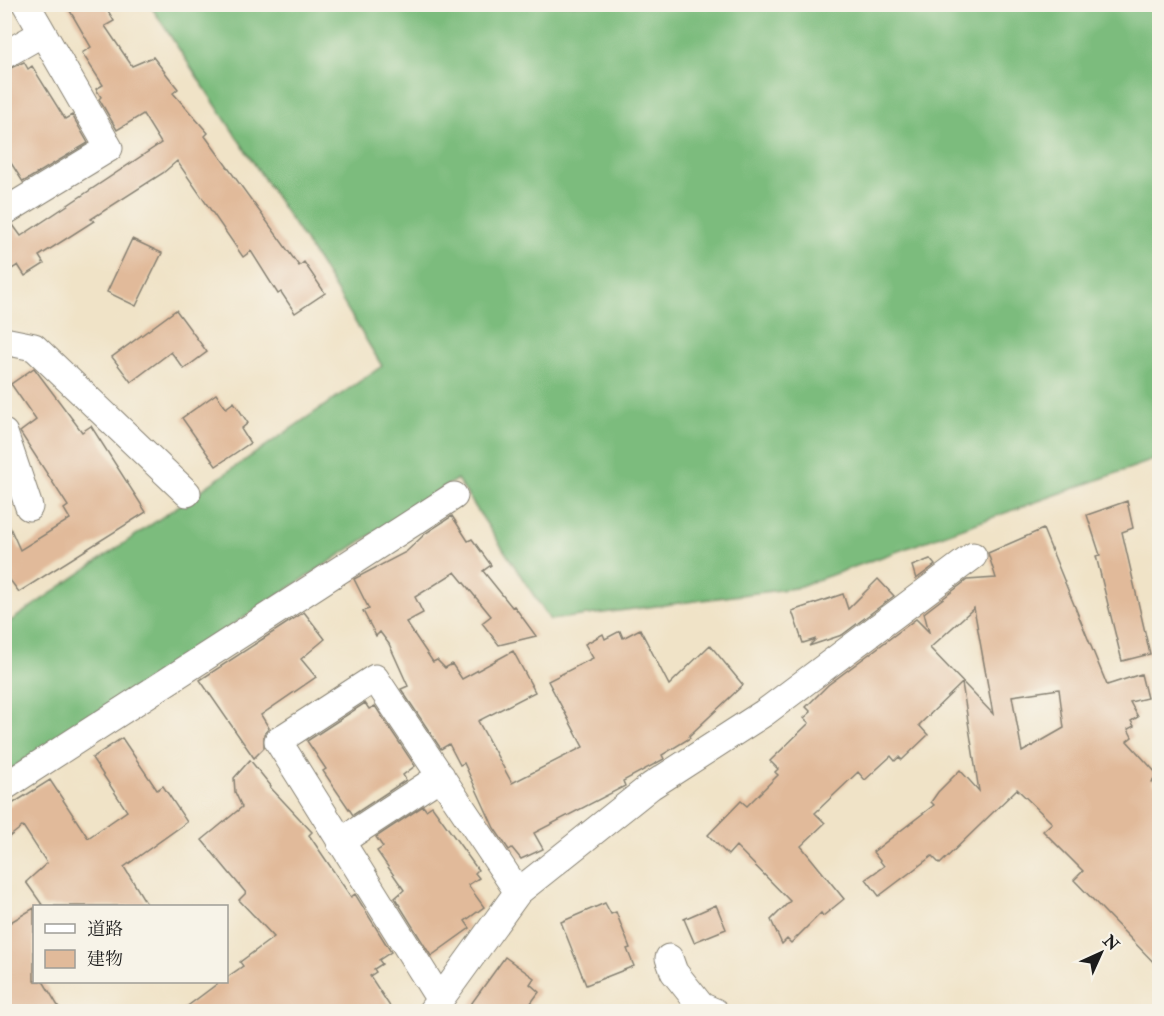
<svg xmlns="http://www.w3.org/2000/svg" width="1164" height="1016" viewBox="0 0 1164 1016" font-family="'IM FELL Double Pica','Noto Serif JP',serif">
	<rect width="100%" height="100%" fill="#f7f3e8"/>
	<filter id="ink" filterUnits="userSpaceOnUse"><feTurbulence type="fractalNoise" baseFrequency=".0167" numOctaves="2"/><feDisplacementMap in="SourceGraphic" scale="12" xChannelSelector="R" yChannelSelector="G"/><feConvolveMatrix kernelMatrix="1 2 1 2 8 2 1 2 1" color-interpolation-filters="sRGB"/></filter>
	<filter id="wash" filterUnits="userSpaceOnUse"><feTurbulence type="fractalNoise" baseFrequency=".008" numOctaves="4" result="noise"/><feDisplacementMap in="SourceGraphic" scale="24" xChannelSelector="R" yChannelSelector="G"/><feGaussianBlur stdDeviation="1.35" result="paint"/><feColorMatrix in="noise" values="0 0 0 0 0 0 0 0 0 0 0 0 0 0 0 0 0 1.4 0 .05"/><feComposite in="paint" operator="in"/></filter>
	<g filter="url(#wash)">
		<rect width="100%" height="100%" fill="#f0e3c7"/>
		<path fill="#7cbc7d" stroke="#4c6c4c" stroke-width="1.5" d="M150 5H1159V458L795 588 550 620 457 479 5 773V625L382 366 320 264Z"/>
		<g id="blocks">
			<path fill="#e1ba9a" fill-rule="evenodd" d="M66 4H104L114 21 105 26 132 66 153 57 178 89 173 93 208 133 205 136 299 266 304 262 325 293 295 313 281 292 278 294 251 251 243 257 177 161 163 173 91 219 94 221 39 256 44 264 25 276 18 265 4 274V228L13 225 21 236 161 143 143 114 117 130 99 99 101 97 96 89 103 85 82 53 91 47Z
				M24 62 28 69 32 66 65 119 72 115 88 143 23 182 4 152V71Z
				M132 239 162 253 136 306 107 292Z
				M176 310 207 352 184 369 171 352 131 382 112 357Z
				M34 368 82 432 91 426 146 512 19 592 4 572V514L20 550 70 519 64 509 68 506 20 432 36 420 11 384Z
				M216 394 226 408 234 402 248 423 241 429 250 443 216 466 182 418Z
				M1127 501 1133 528 1122 532 1150 654 1122 661 1096 556 1100 555 1087 515Z
				M452 516 468 541 472 539 491 565 483 571 512 607 514 606 536 636 499 645 482 623 491 616 455 572 415 597 423 613 406 622 433 662 437 660 445 668 452 664 462 679 513 651 535 692 478 721 512 783 583 747 548 681 593 658 585 644 603 634 605 639 620 631 623 638 640 629 669 685 710 645 743 685 689 736 690 738 662 755 664 759 623 781 625 786 534 833 543 849 521 859 512 848 509 850 494 828 464 763 460 765 449 744 441 749 401 689 408 686 389 644 380 632 376 636 363 611 369 609 354 579 406 552 426 533Z
				M1043 529 1107 685 1141 674 1147 698 1130 702 1138 717 1131 721 1134 726 1128 729 1132 737 1127 741 1158 775 1152 782 1160 789V969L1074 880 1083 871 1043 831 1052 823 1017 789 940 864 932 856 879 896 866 879 884 866 873 852 934 805 931 802 938 792 960 770 979 791 962 683 919 725 928 735 902 760 899 757 895 761 891 756 865 780 858 772 815 813 825 823 801 846 844 899 823 916 821 913 791 943 787 939 782 944 771 920 790 901 736 846 728 855 708 835 741 801 747 806 778 775 775 772 778 769 770 761 809 723 804 718 811 712 806 707 828 685 916 619 929 632 924 613 967 580 996 578 988 553ZM974 608 993 714 930 648ZM1059 689 1064 728 1022 752 1012 696Z
				M930 559 935 565 916 579 912 566Z
				M878 579 894 596 842 635 809 646 816 639 803 643 792 611 843 594 848 609Z
				M304 612 325 639 301 659 316 677 261 715 269 728 264 734V748L254 758 200 680Z
				M365 703 369 709 375 706 415 766 403 775 406 780 353 815 323 771 326 769 307 741Z
				M122 738 157 790 163 786 187 822 124 867 148 906H43L26 882 47 863 23 826 4 841V809L50 780 88 838 127 811 92 758Z
				M250 760 271 786 270 787 312 832 309 835 351 897 355 894 391 952 379 960 382 964 374 969 376 972 370 976 393 1011H181L221 981H226V978L243 966 240 962 274 937 239 900 246 893 202 840 242 807 235 792 234 778Z
				M423 806 426 810 432 806 478 870 475 873 479 878 468 885 484 907 465 921 470 928 431 956 395 898 404 890 377 851 383 847 376 837Z
				M605 903 611 914 616 912 630 948 627 949 634 966 586 985 561 922Z
				M716 905 726 929 694 942 684 919Z
				M34 908V981H43L61 1011H4V926Z
				M505 957 534 978 530 984 539 992 525 1011H466Z"/>
		</g>
	</g>
	<g filter="url(#ink)">
		<use href="#blocks" fill-opacity="0" stroke="#868072" stroke-width="1.5"/>
		<g fill="none" stroke-linecap="round" stroke-linejoin="round">
			<defs>
				<path id="minor" d="M4 55 41 34
					M4 212 109 148 26 4
					M4 341 34 347 187 493
					M4 433 29 507
					M4 787 454 496
					M340 842 441 776
					M669 958 674 972 701 1006 715 1012
					M439 998 278 741 375 678 518 892
					M431 1012 518 892 651 786 764 713 973 556"/>
			</defs>
			<use href="#minor" stroke="#868072" stroke-width="29"/>
			<use href="#minor" stroke="#fff" stroke-width="27"/>
		</g>
	</g>
	<rect width="1164" height="1016" fill="none" stroke="#f7f3e8" stroke-width="24"/>
	<rect x="33" y="905" width="195" height="78" fill="#f7f3e8" stroke="#9f9d96" stroke-width="1.5"/>
	<rect x="45" y="924" width="30" height="9" fill="#ffffff" stroke="#9f9d96" stroke-width="1.5"/>
	<text x="87" y="935" font-size="18" fill="#1c1c1c">道路</text>
	<rect x="45" y="950" width="30" height="18" fill="#e1ba9a" stroke="#9f9d96" stroke-width="1.5"/>
	<text x="87" y="965" font-size="18" fill="#1c1c1c">建物</text>
	<g transform="translate(1101 953) rotate(45)" stroke="#f7f3e8" stroke-width="4.5" paint-order="stroke">
	<path d="M0-4.5L10 22L0 15L-10 22Z" fill="#1c1c1c"/>
	<text y="-9" font-size="16" font-weight="bold" text-anchor="middle" fill="#1c1c1c">N</text>
	</g>
</svg>
